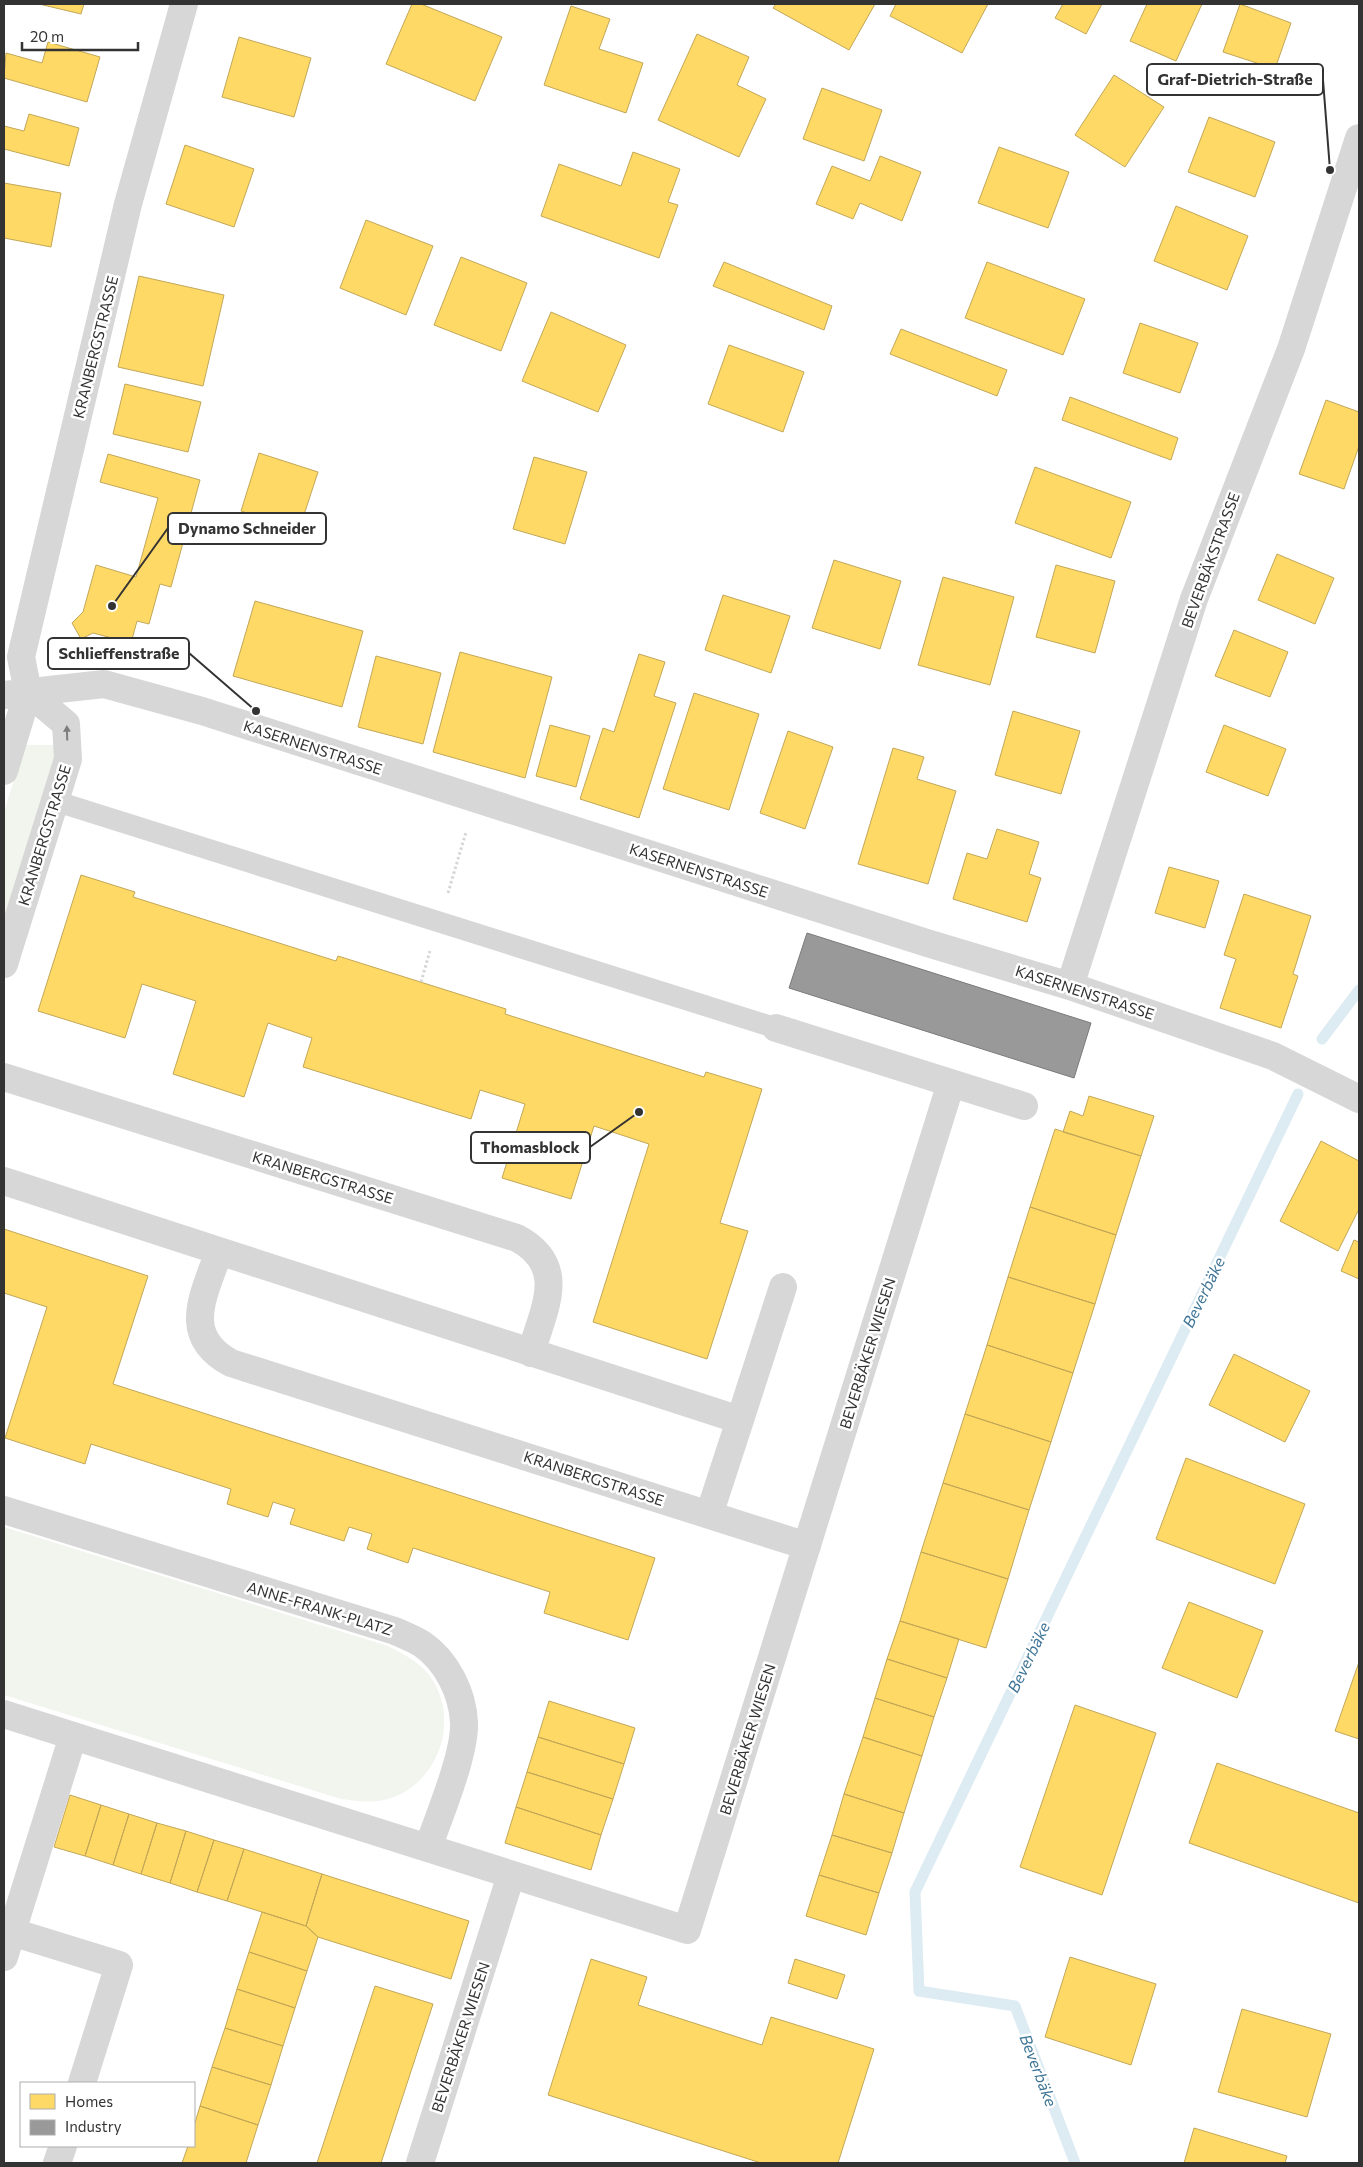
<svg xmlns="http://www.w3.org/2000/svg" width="1363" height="2167" viewBox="0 0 1363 2167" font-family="Commissioner,sans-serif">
	<rect width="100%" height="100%" fill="#fff"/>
	<path fill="#f1f5ed" d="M25 745H54V760L4 928V812Z
		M4 1527 388 1646C403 1654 418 1661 429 1675 461 1717 440 1782 391 1798 374 1804 357 1801 341 1799L4 1695Z"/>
	<path fill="#ffd966" stroke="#c2a757" d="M39 4H84L81 14Z
		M412 4H421L502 37 475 101 386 64Z
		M776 4H875L849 50 773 8Z
		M896 4H988L962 53 890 16Z
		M1063 4H1102L1086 34 1055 18Z
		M1147 4H1202L1176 61 1130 41Z
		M1240 4 1291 23 1275 69 1223 52Z
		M571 6 610 19 599 49 643 63 626 113 544 85Z
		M697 34 749 57 737 85 766 99 739 157 658 120Z
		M239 37 311 58 294 117 222 97Z
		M48 42 100 57 87 102 4 78 6 53 42 63Z
		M1114 75 1164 107 1125 167 1075 135Z
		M822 88 882 110 864 161 803 139Z
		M29 114 79 128 69 166 4 149V126L24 131Z
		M1209 117 1275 142 1255 197 1188 172Z
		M185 145 254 169 234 227 166 204Z
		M999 147 1069 172 1048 228 978 203Z
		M633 152 680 169 668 202 678 205 659 258 541 216 559 164 621 186Z
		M880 156 921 172 902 221 860 203 853 219 816 204 832 166 870 181Z
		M4 183 61 193 51 247 4 238Z
		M1176 206 1248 236 1227 290 1154 261Z
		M366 220 433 246 406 315 340 288Z
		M461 257 527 283 501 351 434 325Z
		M724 262 832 306 824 330 713 286Z
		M987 262 1085 299 1063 355 965 318Z
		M139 276 224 295 203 386 118 367Z
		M551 312 626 345 598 412 522 381Z
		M1140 323 1198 343 1180 393 1123 373Z
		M901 329 1007 370 997 396 890 354Z
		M729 345 804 372 783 432 708 404Z
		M125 384 201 402 188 452 113 434Z
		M1070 397 1178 438 1171 460 1062 420Z
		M1326 400 1359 412V446L1344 489 1299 474Z
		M259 453 318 472 299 530 241 511Z
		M108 454 200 480 171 587 160 584 149 624 137 621 131 643 93 633 81 639 72 623 83 612 96 565 136 577 158 498 100 482Z
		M534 457 587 472 565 544 513 529Z
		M1035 467 1131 502 1111 558 1015 523Z
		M1277 554 1334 578 1315 624 1258 600Z
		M834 560 901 581 880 649 812 628Z
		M1056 565 1115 581 1095 653 1036 637Z
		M943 577 1014 597 990 685 918 665Z
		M723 595 790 616 771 673 705 650Z
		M255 601 363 631 342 707 233 676Z
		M1234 630 1288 652 1270 697 1215 676Z
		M460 652 552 677 525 778 433 752Z
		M639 654 665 662 654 696 676 703 639 818 580 799 603 728 614 732Z
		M376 656 441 673 423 744 358 727Z
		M694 693 759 714 729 810 663 789Z
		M1013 711 1080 731 1061 794 995 775Z
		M550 725 590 736 576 787 536 776Z
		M1224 725 1286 749 1268 796 1206 772Z
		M788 731 833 747 805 829 760 813Z
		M893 748 924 757 917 779 956 791 928 884 858 864Z
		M997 829 1039 842 1029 874 1041 878 1027 922 953 899 967 853 987 859Z
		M1169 867 1219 881 1205 928 1155 913Z
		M81 875 135 892 133 897 336 961 338 956 506 1009 505 1014 704 1077 706 1072 762 1089 720 1223 748 1231 707 1359 593 1322 649 1144 594 1126 571 1199 502 1178 525 1104 480 1090 471 1119 303 1067 312 1038 268 1023 244 1097 173 1074 196 1001 142 984 125 1038 38 1011Z
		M1244 894 1311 916 1293 974 1298 976 1281 1028 1220 1008 1236 959 1224 955Z
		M1089 1096 1154 1116 1141 1156 1063 1132 1070 1111 1083 1116Z
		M1055 1129 1141 1156 1116 1235 1030 1207Z
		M1321 1141 1359 1161V1209L1338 1251 1280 1221Z
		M1030 1207 1116 1235 1095 1304 1008 1277Z
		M4 1229 148 1276 113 1384 655 1558 628 1640 544 1613 550 1592 413 1548 408 1563 367 1549 372 1534 349 1527 344 1541 290 1524 295 1509 273 1502 268 1517 227 1504 231 1489 91 1444 85 1464 5 1438 47 1307 4 1293Z
		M1354 1240 1359 1242V1279L1341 1271Z
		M1008 1277 1095 1304 1073 1373 987 1345Z
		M987 1345 1073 1373 1051 1442 965 1414Z
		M1234 1354 1310 1391 1285 1442 1209 1405Z
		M965 1414 1051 1442 1029 1510 943 1483Z
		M1186 1458 1305 1504 1275 1584 1156 1539Z
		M943 1483 1029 1510 1008 1579 921 1552Z
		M921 1552 1008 1579 986 1648 900 1621Z
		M1189 1602 1263 1631 1237 1698 1162 1668Z
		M900 1621 959 1639 947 1678 887 1659Z
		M887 1659 947 1678 934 1717 875 1698Z
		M1359 1662V1739L1335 1731Z
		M875 1698 934 1717 922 1756 863 1737Z
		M549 1701 635 1728 624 1764 538 1737Z
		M1075 1705 1156 1733 1102 1895 1020 1867Z
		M538 1737 624 1764 613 1799 527 1772Z
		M863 1737 922 1756 904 1813 844 1794Z
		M1217 1763 1359 1813V1903L1189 1843Z
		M527 1772 613 1799 601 1835 516 1807Z
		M844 1794 904 1813 892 1853 832 1835Z
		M70 1795 101 1805 85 1856 54 1847Z
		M101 1805 129 1814 113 1865 85 1856Z
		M516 1807 601 1835 591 1870 505 1843Z
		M129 1814 157 1823 141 1874 113 1865Z
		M157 1823 186 1831 170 1883 141 1874Z
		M186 1831 214 1840 197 1892 170 1883Z
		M832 1835 892 1853 879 1893 819 1875Z
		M214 1840 244 1849 227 1901 197 1892Z
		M244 1849 322 1874 306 1926 227 1901Z
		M322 1874 469 1921 451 1979 318 1937 306 1926Z
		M819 1875 879 1893 866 1935 806 1916Z
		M262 1912 306 1926 318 1937 307 1971 249 1952Z
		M249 1952 307 1971 295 2008 237 1989Z
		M1070 1957 1156 1984 1131 2065 1045 2037Z
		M591 1959 647 1977 638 2005 762 2045 771 2017 874 2049 838 2163H761L548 2095Z
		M795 1959 845 1975 837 1999 788 1983Z
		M375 1986 433 2004 381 2163H317Z
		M237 1989 295 2008 283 2046 225 2028Z
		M1242 2009 1331 2034 1307 2117 1218 2092Z
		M225 2028 283 2046 271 2085 212 2067Z
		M212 2067 271 2085 258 2125 200 2106Z
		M200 2106 258 2125 246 2163H182L188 2146H194V2126Z
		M1194 2128 1287 2156 1285 2163H1184Z"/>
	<path fill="#999" stroke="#7a7a7a" d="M807 933 1091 1023 1074 1078 789 988Z"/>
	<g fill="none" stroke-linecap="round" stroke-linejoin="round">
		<path stroke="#ddebf3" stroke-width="11" d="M1322 1039 1359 990
			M1075 2163 1015 2006 919 1991 915 1892 1298 1094"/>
		<path stroke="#d6d6d6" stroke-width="3" stroke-dasharray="2.5 2.5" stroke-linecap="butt" d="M448 893 466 832
			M421 982 430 951"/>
		<path stroke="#d7d7d7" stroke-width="21" d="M55 801 776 1028"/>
		<path stroke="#d7d7d7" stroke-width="28" d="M28 692 21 657 128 204 184 4
			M4 695 104 684 202 711 927 943 1070 986 1273 1056 1359 1099
			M4 771 28 692 66 724 68 759 4 964
			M1070 986 1194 599 1291 349 1359 138
			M776 1028 1024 1106
			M4 1077 517 1238C569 1266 544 1308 531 1353
			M4 1181 219 1251C205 1294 179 1335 231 1363L807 1546
			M219 1251 740 1420 709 1515
			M740 1420 783 1287
			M4 1510 395 1631C404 1635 414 1639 422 1644 447 1661 463 1694 464 1723 465 1755 439 1816 428 1848
			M4 1714 687 1930 951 1083
			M12 1932 119 1965 82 2083
			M4 1957 73 1736
			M57 2163 63 2146
			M420 2163 511 1875"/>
	</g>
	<defs><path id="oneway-solid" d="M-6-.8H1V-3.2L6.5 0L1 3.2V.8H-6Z" transform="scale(1.25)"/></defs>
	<use fill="#7d7d7d" href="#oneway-solid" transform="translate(67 733) rotate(-92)"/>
	<g text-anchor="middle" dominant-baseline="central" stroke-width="5" stroke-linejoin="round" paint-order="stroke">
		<g font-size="15" fill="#333" stroke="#fff">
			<text transform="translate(95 347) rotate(-76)">KRANBERGSTRASSE</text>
			<text transform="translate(1210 560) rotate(-70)">BEVERBÄKSTRASSE</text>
			<text transform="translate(313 747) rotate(18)">KASERNENSTRASSE</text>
			<text transform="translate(44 835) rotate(-73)">KRANBERGSTRASSE</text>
			<text transform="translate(699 870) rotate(18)">KASERNENSTRASSE</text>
			<text transform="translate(1085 992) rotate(18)">KASERNENSTRASSE</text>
			<text transform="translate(323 1177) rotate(17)">KRANBERGSTRASSE</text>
			<text transform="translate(867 1353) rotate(-73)">BEVERBÄKER WIESEN</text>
			<text transform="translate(594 1478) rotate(18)">KRANBERGSTRASSE</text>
			<text transform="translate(320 1608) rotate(17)">ANNE-FRANK-PLATZ</text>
			<text transform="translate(747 1739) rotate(-73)">BEVERBÄKER WIESEN</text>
			<text transform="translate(460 2037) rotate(-72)">BEVERBÄKER WIESEN</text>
		</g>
		<g font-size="16" font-style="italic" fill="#3f7597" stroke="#fff">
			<text transform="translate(1203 1292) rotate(-64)">Beverbäke</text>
			<text transform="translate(1028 1657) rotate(-64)">Beverbäke</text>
			<text transform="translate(1039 2070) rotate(69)">Beverbäke</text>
		</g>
	</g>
	<path fill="none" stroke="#333" stroke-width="2" d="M1330 170L1323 80M112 606L168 528M256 711L189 653M639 1112L590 1147"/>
	<g fill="#333" stroke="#fff" stroke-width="2">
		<circle cx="1330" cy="170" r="5"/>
		<circle cx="112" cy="606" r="5"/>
		<circle cx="256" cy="711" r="5"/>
		<circle cx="639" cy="1112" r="5"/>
	</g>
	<g fill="#fff" stroke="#333" stroke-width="2">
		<rect x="1147" y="64" width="176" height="31" rx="5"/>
		<rect x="168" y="513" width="158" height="31" rx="5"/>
		<rect x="48" y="638" width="141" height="31" rx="5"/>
		<rect x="471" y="1132" width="119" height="31" rx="5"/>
	</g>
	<g font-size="16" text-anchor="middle" font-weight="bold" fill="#333">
		<text x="1235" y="85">Graf-Dietrich-Straße</text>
		<text x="247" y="534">Dynamo Schneider</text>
		<text x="119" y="659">Schlieffenstraße</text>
		<text x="530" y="1153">Thomasblock</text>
	</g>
	<rect width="1363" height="2167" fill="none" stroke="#333333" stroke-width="10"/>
	<rect x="20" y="2082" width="175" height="65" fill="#ffffff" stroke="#adadad"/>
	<rect x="30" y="2094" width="25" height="15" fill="#ffd966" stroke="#adadad"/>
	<text x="65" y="2107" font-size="15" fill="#333333">Homes</text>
	<rect x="30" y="2120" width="25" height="15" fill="#999999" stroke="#adadad"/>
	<text x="65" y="2132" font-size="15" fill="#333333">Industry</text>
	<path d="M22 42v8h116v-8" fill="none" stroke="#333333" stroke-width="2.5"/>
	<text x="30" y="42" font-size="15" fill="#333333" stroke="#ffffff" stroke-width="4" paint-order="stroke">20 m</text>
</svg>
